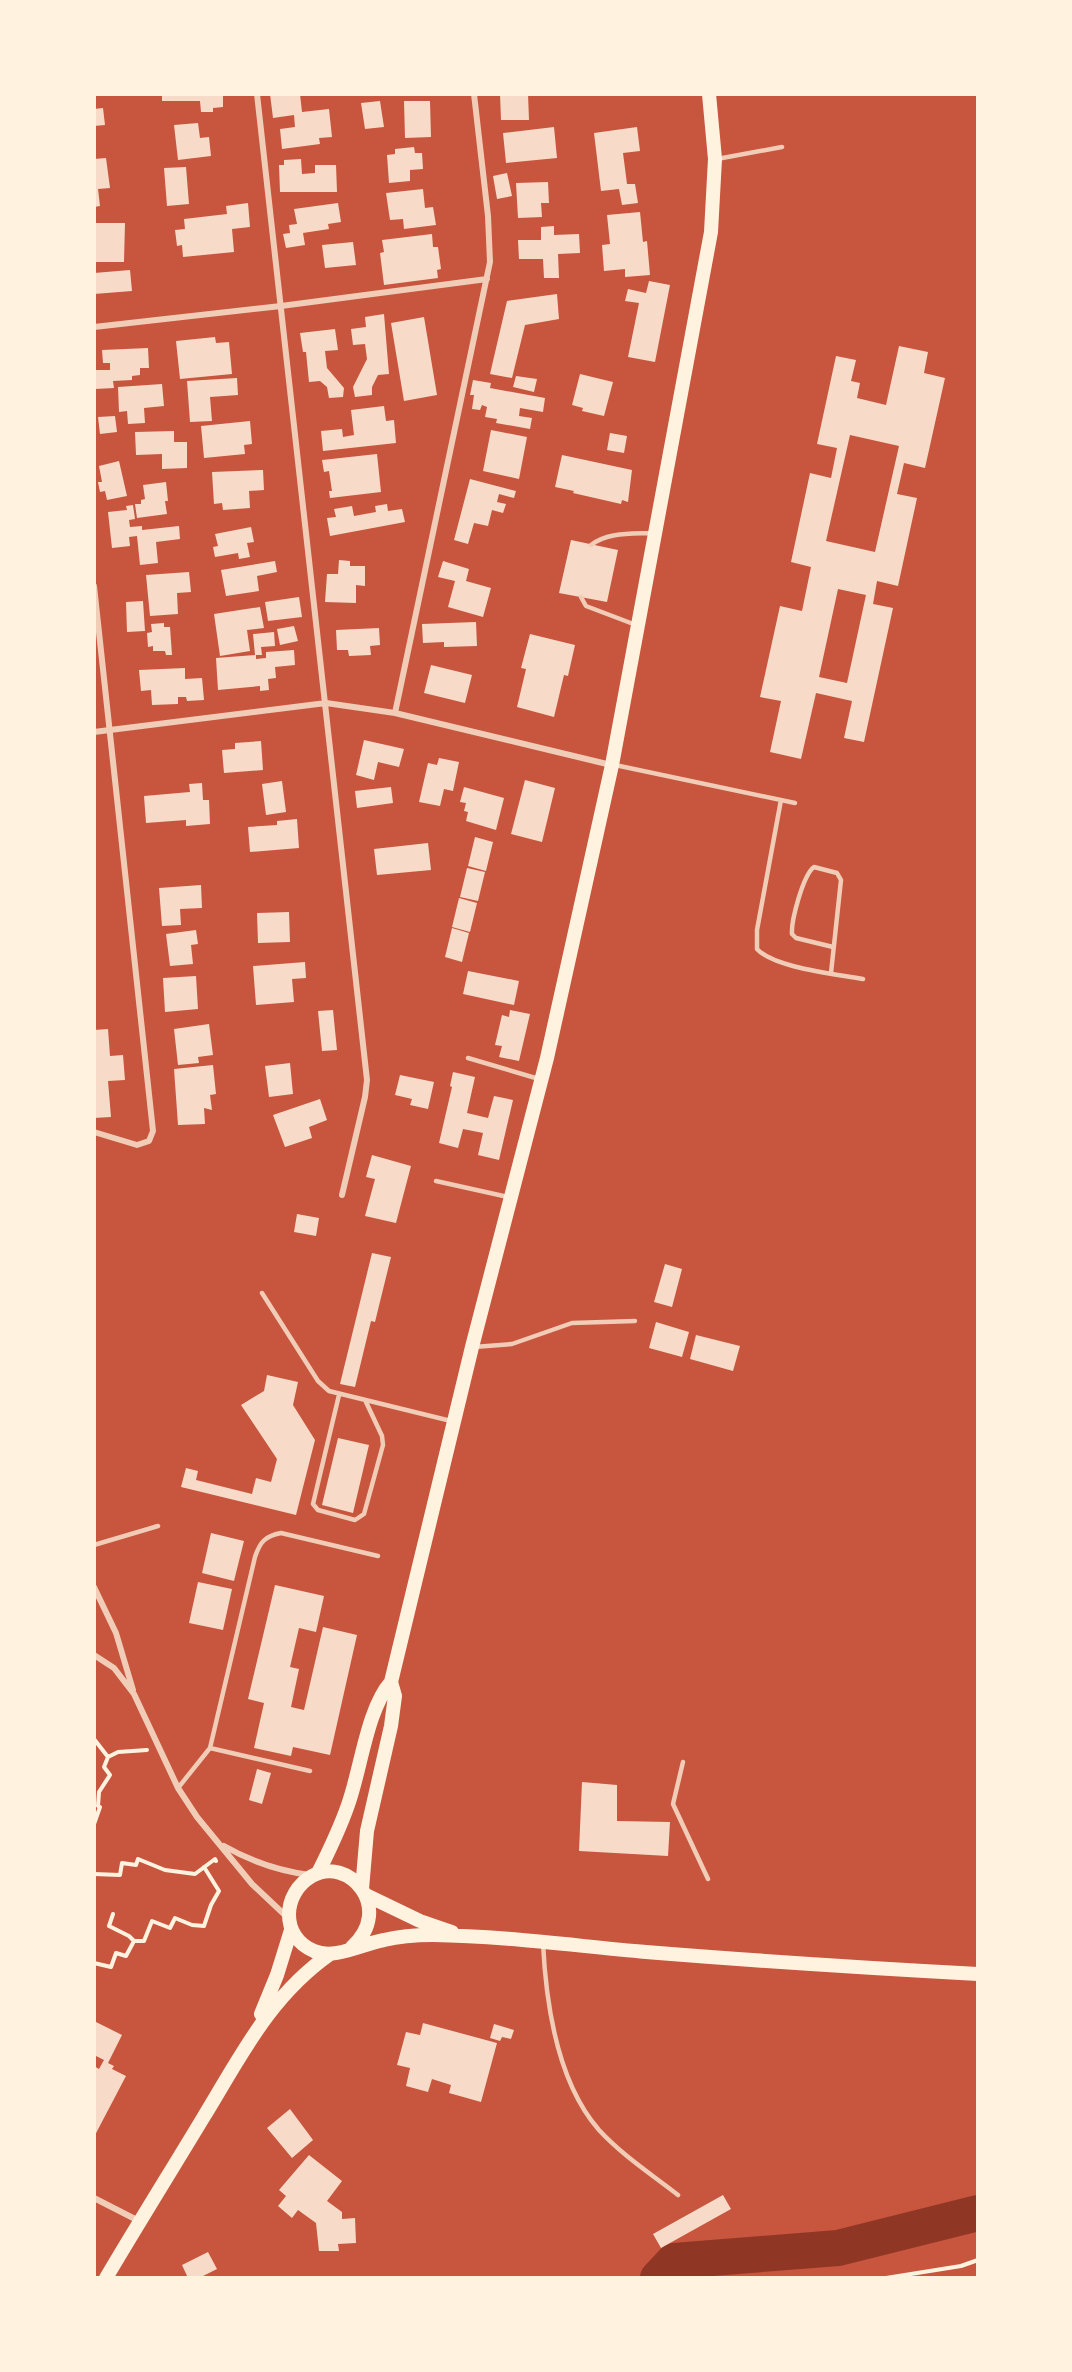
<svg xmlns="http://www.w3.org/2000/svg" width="1072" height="2372" viewBox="0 0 1072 2372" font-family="'Space Grotesk',sans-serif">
	<rect width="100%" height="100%" fill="#c8553d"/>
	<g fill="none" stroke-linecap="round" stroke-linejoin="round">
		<path stroke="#8f3625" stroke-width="36" d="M658 2278 674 2261 838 2248 978 2213"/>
	</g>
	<path fill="#f7dbc8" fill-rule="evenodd" d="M162 94H223V107L213 108V112H201L200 101H162Z
		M270 94H300L302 112 329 109 332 137 319 138 320 144 282 149 280 129 295 127 294 115 273 118Z
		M500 94H528L529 120H501Z
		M380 101 384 127 365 129 361 103Z
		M404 101H430L431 137 405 138Z
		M103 108 105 125 94 126V109Z
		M198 123 200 138 209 137 211 156 178 160 174 125Z
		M554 127 557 158 506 163 503 133Z
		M637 127 640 151 623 153 627 184H635L638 203 622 205 619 189 601 191 594 133Z
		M414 147 415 153H422L423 169 410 170V181L389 183 387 155 395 154V149Z
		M106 158 110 188 98 189 100 206 94 207V159Z
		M301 159 302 174 315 173V165H336L337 192H280L279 165H284V160Z
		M186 167 189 204 167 206 164 168Z
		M507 173 512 196 497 199 493 176Z
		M548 182 549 203H541L542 217 518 218 516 183Z
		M423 189 425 208 433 207 436 225 404 229 403 219 390 220 386 193Z
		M248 203 250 227 232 229 234 252 183 257 182 245 177 246 175 230 185 229 184 219 227 214 226 206Z
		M338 203 341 222 328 224 329 229 303 233 305 245 286 248 283 234 290 233 289 225 297 224 294 209Z
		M640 212 643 242 647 241 650 275 625 277V269L604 271 602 245 610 244 607 215Z
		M95 223H125L124 262H95Z
		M554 226V235L579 234 580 253 558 254 559 278H544L543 259H519L518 240H541V227Z
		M432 234 433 247H438L441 269 437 270 438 278 384 285 380 253 384 252 382 240Z
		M353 242 356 265 325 268 322 245Z
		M130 270 132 291 94 294V273Z
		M649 281 670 285 655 362 628 357 639 303 625 301 628 289 646 293Z
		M557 294 559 319 525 325 512 378 490 374 507 301Z
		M384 314 389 374 378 375 372 387V395L355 397 353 387 367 359 365 344 353 345 351 329 366 327 365 317Z
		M424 317 437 395 404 401 391 323Z
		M335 329 338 350 325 351 327 368 344 388 343 397 329 398 327 387 320 381 309 382 306 352H303L300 333Z
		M215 337 216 343 229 342 232 374 180 379 176 341Z
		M899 346 928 352 924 373 945 378 925 468 904 463 897 494 917 498 898 586 877 581 873 604 893 608 864 742 844 738 852 701 816 693 801 759 770 752 781 701 760 697 780 606 802 611 811 567 791 562 810 473 831 478 837 448 817 444 836 356 856 360 851 381 860 383 857 398 886 405ZM850 435 899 446 875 552 826 541ZM838 589 866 595 847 683 819 677Z
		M148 348 149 368H140V375L132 376V380L113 381 114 388 95 389 94 370H110V363H103L102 350Z
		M580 374 613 382 604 416 582 411 583 408 572 405Z
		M516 376 537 379 534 392 513 387Z
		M237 378 238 395 210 397 212 421 190 422 187 381Z
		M473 380 491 383 490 388 545 398 543 412 520 408 519 416 532 418 530 429 496 423 497 419 485 417 487 407 482 405 480 410 472 409 474 395H470Z
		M162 384 164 406 144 408 145 423 128 424 127 411 119 412 118 387Z
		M384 406 386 421 394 420 396 443 323 451 321 431 342 429 343 437 354 435 351 410Z
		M115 416 117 432 100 434 98 417Z
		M250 421 252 444 244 445 245 454 204 458 201 426Z
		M491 430 527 437 519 479 483 471Z
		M174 431V442H187V468L162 469V454L136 455 135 432Z
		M610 433 627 436 624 453 607 450Z
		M377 454 381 492 330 498 329 491H332L329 471 324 472 322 460Z
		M562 455 632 470 628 502 622 500 621 504 573 493 574 491 555 487Z
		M119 461 127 496 107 500 105 491 100 492 98 482H102L99 466Z
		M263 470 264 490 249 491 250 508 223 510 222 503 214 504 212 472Z
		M470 479 516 491 514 498 499 494 497 502 506 504 503 513 492 510 488 526 474 523 468 544 454 540Z
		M166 482 168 501H165L167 514 137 518 135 504H141V500L145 499 143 485Z
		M387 504 388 511 402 509 405 522 330 536 327 518 336 517 334 509 352 506 354 516 376 512 375 506Z
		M133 505 135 519 129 520 130 527 142 526V530L179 526 180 539 156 542 158 563 140 565 137 536 129 537 130 546 112 548 108 512 127 510 126 506Z
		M251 527 254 542 247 543 250 557 239 559 238 553 215 557 213 547 218 546 215 534Z
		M571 540 618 550 607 602 559 593Z
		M339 560 350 561V566H365V586L356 585V603L325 602 327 574H338Z
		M275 561 277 572 257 576 259 591 226 596 221 570Z
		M443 561 469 569 466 581 491 588 483 617 448 607 455 581 438 577Z
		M189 572 191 592 177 593 178 614 150 616 146 575Z
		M299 597 302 617 268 621 265 602Z
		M143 601 145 631 127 632 126 602Z
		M260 607 264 628 247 630 250 651 220 656 214 614Z
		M476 622 477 646 444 647V642L423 643 422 624Z
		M164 623V627H170L172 655H166L165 651H153V646L148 647 147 633 152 632 151 624Z
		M294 626 298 641 280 645 277 629Z
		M379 628 380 645 370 646 371 655 349 656 348 650H337L336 630Z
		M274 632 275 646 261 647 262 655H256V659L266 658V652L294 650 295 665 275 667 276 678 268 679 269 690 260 691V686L218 690 216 658 255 655 253 634Z
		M530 634 575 645 568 676 564 675 554 717 517 707 526 669 521 668Z
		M431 665 472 675 465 703 424 693Z
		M185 668V679L202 678 204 700 187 701 186 697H178V704L152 705 151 690 141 691 139 670Z
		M364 740 404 749 399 767 378 762 374 780 356 775Z
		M261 741 263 770 224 773 222 750 235 749V743Z
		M439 758 459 762 453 791 444 789 440 806 419 802 428 763 437 765Z
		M525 780 555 788 542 842 511 834Z
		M282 781 286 812 266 815 262 784Z
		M202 783 203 800H209L210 824 186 826V820L146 823 144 796 190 792 189 784Z
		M391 787 393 803 357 808 355 791Z
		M464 787 504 798 496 830 466 821 468 812 464 811 466 803 460 802Z
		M297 819 299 848 250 852 248 827 277 825V821Z
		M475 837 493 842 486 871 468 866Z
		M428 843 431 870 377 875 374 849Z
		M467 868 485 872 478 901 460 897Z
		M201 885 202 908 180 909 181 925 162 926 159 888Z
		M459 898 477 903 470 932 452 927Z
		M289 912 290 942 258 943 257 913Z
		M452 928 469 933 462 962 445 957Z
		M196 930 198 944 191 945 193 964 170 966 166 934Z
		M305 962 306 978 292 979 294 1002 256 1005 253 966Z
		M468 971 519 981 514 1005 463 994Z
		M196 976 198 1009 165 1012 163 978Z
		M333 1010 337 1050 322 1051 318 1011Z
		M510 1010 530 1014 519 1061 499 1057 502 1046 495 1045 502 1015 509 1017Z
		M209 1024 213 1055 198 1057 199 1063 178 1065 174 1029Z
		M108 1029 110 1056 123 1055 125 1080 108 1081 111 1117 94 1118V1030Z
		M290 1063 293 1094 269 1097 265 1066Z
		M213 1065 216 1094 210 1095 212 1110 204 1108 205 1124 178 1125 174 1069Z
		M453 1072 475 1077 467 1113 488 1118 494 1096 513 1100 499 1160 478 1155 483 1133 463 1129 458 1148 439 1143 452 1087 450 1086Z
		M400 1075 434 1082 428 1109 410 1105 412 1099 395 1095Z
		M320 1099 327 1120 309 1127 312 1138 285 1147 273 1115Z
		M372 1155 411 1166 396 1223 365 1216 375 1179 366 1177Z
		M297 1214 319 1218 316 1236 294 1232Z
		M372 1253 391 1257 375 1322 371 1321 355 1387 340 1384Z
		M665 1264 682 1269 672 1307 654 1302Z
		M656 1322 689 1332 682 1357 649 1348Z
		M696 1335 740 1346 733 1371 690 1359Z
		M267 1375 298 1382 293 1405 315 1440 296 1515 181 1487 186 1468 198 1471 196 1480 252 1494 256 1478 271 1482 277 1459 241 1405 264 1391Z
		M338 1438 369 1445 353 1513 322 1505Z
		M211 1533 244 1541 234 1581 202 1573Z
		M198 1582 232 1589 223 1630 189 1623Z
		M275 1585 324 1596 316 1632 299 1628 290 1667 299 1669 291 1707 304 1710 323 1627 357 1635 330 1755 293 1747 291 1756 254 1748 264 1703 248 1699Z
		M257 1769 271 1773 262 1804 249 1800Z
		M582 1782 617 1785V1821L670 1822 668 1856 579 1851Z
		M94 2021 122 2035 108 2063 114 2066 112 2069 126 2076 94 2137V2066L99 2069 104 2060 94 2055Z
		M423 2023 497 2043 481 2102 449 2093 451 2085 432 2079 428 2092 406 2086 410 2068 397 2065 406 2032 420 2035Z
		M494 2024 514 2030 511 2039 502 2037 500 2041 490 2038Z
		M290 2109 313 2140 292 2158 267 2128Z
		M309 2155 342 2181 327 2201 342 2212V2219L355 2218 356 2243 338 2244 339 2251H319L316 2223 298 2210 292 2218 278 2206 286 2196 279 2190Z
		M723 2195 731 2209 661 2248 653 2234Z
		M208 2252 217 2269 199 2278H188L182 2265Z"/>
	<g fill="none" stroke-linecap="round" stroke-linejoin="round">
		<path stroke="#fff3e0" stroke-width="4" d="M94 1739 108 1757 118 1752 147 1750
			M94 1824 100 1807 98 1806 99 1792 110 1775 104 1767 108 1757
			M94 1874 120 1875 122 1863 136 1865 138 1859 165 1870 195 1874 215 1859 216 1861
			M113 1914 109 1926 129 1936 134 1941
			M94 1963 111 1967 116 1953 126 1956 134 1941H144L152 1921 170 1928 175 1918 192 1925 204 1926 211 1905 219 1891 204 1867
			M886 2278 961 2266 978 2260"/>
		<path stroke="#f1ccb7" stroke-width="4.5" d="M717 159 782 147
			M591 545C608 532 631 534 652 533
			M581 597 586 606 636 625
			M615 765 795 803
			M781 800 757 930V949C774 968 837 974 863 979
			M831 973 841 880 837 873 814 867C803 875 791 921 792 934L796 938 833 947
			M468 1058 539 1079
			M436 1181 508 1197
			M262 1293 318 1381 329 1391 451 1421
			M474 1347 512 1344 572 1323 635 1321
			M339 1395 313 1504 318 1510 355 1520 364 1514 383 1445 382 1436 366 1402
			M94 1545 158 1526
			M210 1748 255 1557C260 1542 265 1536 281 1533L378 1556
			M683 1762 673 1804 708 1879
			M178 1788 210 1748 310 1771
			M543 1943C546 2005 557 2082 599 2130 622 2155 651 2174 678 2195"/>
		<path stroke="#f1ccb7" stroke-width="6" d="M257 94 367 1080 365 1097 342 1195
			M94 327 281 306 487 279
			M94 586 153 1131 149 1141 137 1145 94 1132
			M395 713 490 262 488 216 474 94
			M94 732 326 703 395 713 611 765
			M94 1587 116 1633 133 1690
			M94 1655 114 1668 134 1694 178 1788 197 1817 252 1884 287 1917
			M224 1846C252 1862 278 1871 310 1875
			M94 2198 139 2221"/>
		<path stroke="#fff3e0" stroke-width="14" d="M318 1873C329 1851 340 1828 348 1805 361 1769 367 1709 391 1682L472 1347 547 1058 612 765 711 232 715 159 709 94
			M362 1889 367 1831 391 1726 395 1696 391 1682
			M366 1895 420 1921 452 1932
			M352 1947C395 1908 348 1855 312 1876 282 1893 280 1937 314 1951 334 1960 362 1944 384 1940 400 1936 417 1935 433 1935 504 1936 576 1946 646 1952 757 1961 867 1968 978 1974
			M261 2014 277 1975 291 1930
			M106 2278C138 2224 171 2171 203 2118 241 2056 269 1997 330 1954"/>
	</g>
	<rect width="1072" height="2372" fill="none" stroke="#fff3e0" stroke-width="192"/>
</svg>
